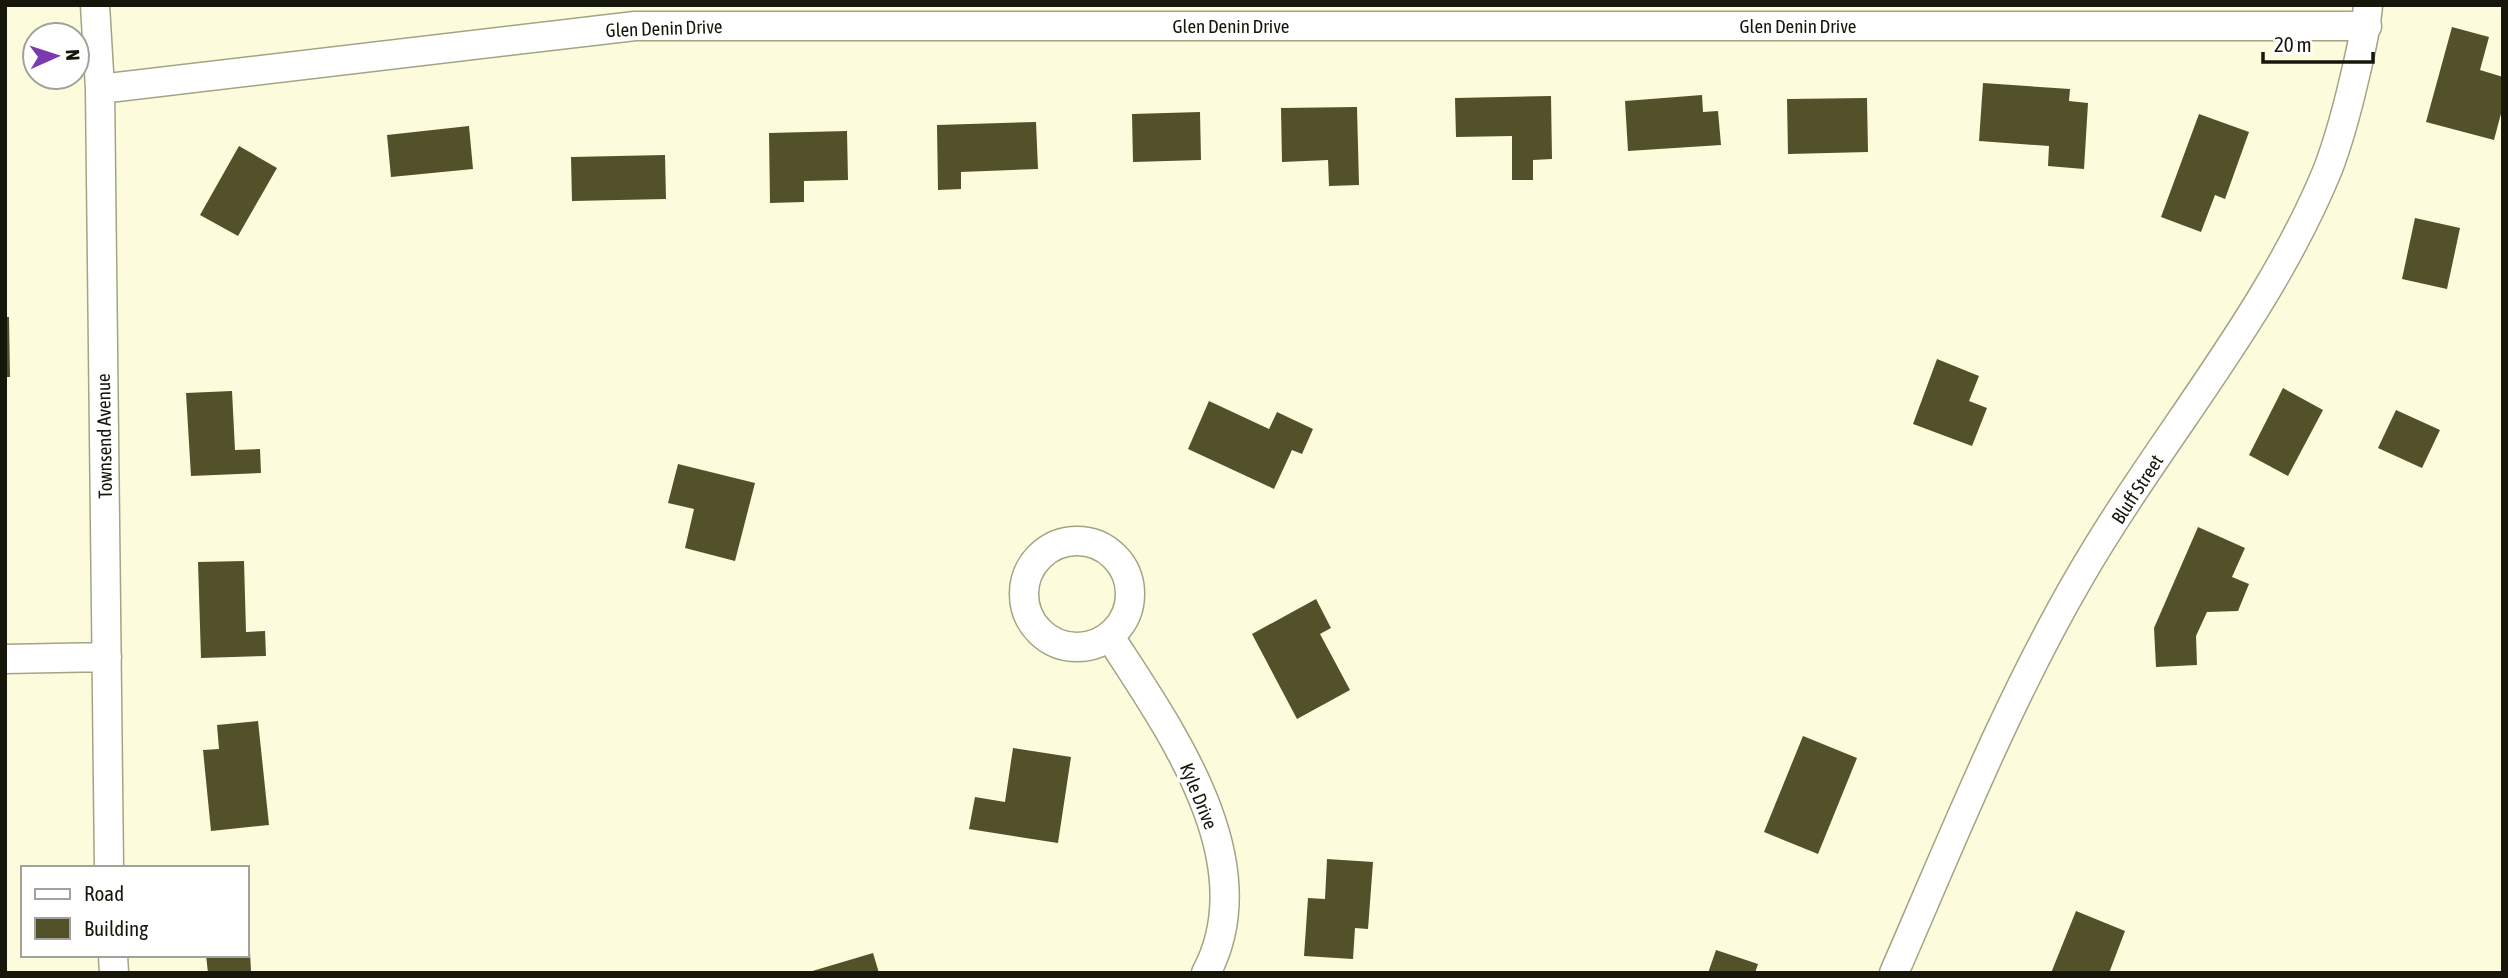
<svg xmlns="http://www.w3.org/2000/svg" width="2508" height="978" viewBox="0 0 2508 978" font-family="'Asap Condensed',sans-serif">
	<rect width="100%" height="100%" fill="#fcfcdc"/>
	<path fill="#52512a" d="M2452 27 2489 37 2480 70 2503 77V106L2494 140 2426 122Z
		M1983 83 2070 89 2069 101 2088 103 2084 169 2048 166 2049 146 1979 141Z
		M1702 95 1703 112 1718 111 1721 145 1628 151 1625 101Z
		M1551 96 1552 159 1533 160V180H1512V136L1456 137 1455 98Z
		M1867 98 1868 152 1788 154 1787 99Z
		M1357 107 1359 185 1329 186 1328 160 1282 162 1281 108Z
		M1200 112 1201 160 1133 162 1132 114Z
		M2199 114 2249 132 2225 199 2215 195 2201 232 2161 217Z
		M1036 122 1038 169 961 172V189L938 190 937 125Z
		M469 126 473 169 391 177 387 135Z
		M847 131 848 180 804 181V202L770 203 769 133Z
		M239 146 277 168 238 236 200 215Z
		M665 155 666 199 572 201 571 157Z
		M2415 218 2460 228 2447 289 2402 279Z
		M5 317H9L10 377H5Z
		M1937 359 1979 376 1969 401 1987 408 1972 446 1913 424Z
		M2283 388 2323 410 2288 476 2249 455Z
		M232 391 235 450 260 449 261 473 191 476 186 393Z
		M1209 401 1269 429 1277 412 1313 429 1302 454 1292 450 1274 489 1188 449Z
		M2396 410 2440 430 2422 468 2378 448Z
		M678 464 755 483 735 561 685 548 694 509 668 503Z
		M2198 527 2245 548 2232 577 2249 584 2238 611 2207 612 2196 636 2197 665 2156 667 2154 628Z
		M244 561 246 632 265 631 266 656 201 658 198 562Z
		M1316 599 1331 628 1320 634 1350 690 1297 719 1252 634Z
		M258 721 269 825 211 831 203 750 219 749 217 725Z
		M1803 736 1857 758 1818 854 1764 832Z
		M1013 748 1071 757 1058 843 969 829 975 797 1005 802Z
		M1327 859 1373 862 1368 929 1355 928 1353 959 1304 956 1308 898 1325 899Z
		M2076 911 2125 931 2109 973H2051Z
		M247 933H249L251 971 208 973 206 955H247Z
		M1716 950 1758 964 1755 973H1708Z
		M873 953 879 973H809V972Z"/>
	<g fill="none" stroke-linecap="round" stroke-linejoin="round">
		<defs>
			<path id="street" d="M95 5 100 89 109 868
				M100 89 635 26H2367
				M1024 594a53 53 0 1 1 106 0a53 53 0 1 1-106 0Z
				M1110 637C1168 727 1266 861 1206 973
				M5 659 107 657
				M113 955 114 973
				M1894 973C1952 840 2006 704 2079 578 2158 441 2268 316 2328 169 2339 140 2347 110 2354 80 2360 55 2366 31 2368 5"/>
		</defs>
		<use href="#street" stroke="#a4a386" stroke-width="31"/>
		<use href="#street" stroke="#fff" stroke-width="28"/>
	</g>
	<g text-anchor="middle" dominant-baseline="central" stroke-width="7" stroke-linejoin="round" paint-order="stroke">
		<g font-size="19" fill="#16160b" stroke="#fff">
			<text x="1231" y="26">Glen Denin Drive</text>
			<text x="1798" y="26">Glen Denin Drive</text>
			<text transform="translate(664 28) rotate(-2)">Glen Denin Drive</text>
			<text transform="translate(104 436) rotate(-91)">Townsend Avenue</text>
			<text transform="translate(2137 489) rotate(-57)">Bluff Street</text>
			<text transform="translate(1199 796) rotate(68)">Kyle Drive</text>
		</g>
	</g>
	<rect width="2508" height="978" fill="none" stroke="#16160b" stroke-width="14"/>
	<rect x="21" y="866" width="228" height="91" fill="#ffffff" stroke="#a2a29d" stroke-width="2"/>
	<rect x="35" y="889" width="35" height="10" fill="#ffffff" stroke="#a2a29d" stroke-width="2"/>
	<text x="84" y="901" font-size="21" fill="#16160b">Road</text>
	<rect x="35" y="918" width="35" height="21" fill="#52512a" stroke="#a2a29d" stroke-width="2"/>
	<text x="84" y="936" font-size="21" fill="#16160b">Building</text>
	<g transform="translate(56 56) rotate(87)"><circle r="33" fill="#ffffff" stroke="#a2a29d" stroke-width="2"/>
	<path d="M0-5L12 26L0 18L-12 26Z" fill="#7b3aaf"/>
	<text y="-10" font-size="19" font-weight="bold" text-anchor="middle" fill="#16160b">N</text>
	</g>
	<path d="M2263 52v10h110v-10" fill="none" stroke="#16160b" stroke-width="3.5"/>
	<text x="2274" y="52" font-size="21" fill="#16160b" stroke="#ffffff" stroke-width="5" paint-order="stroke">20 m</text>
</svg>
